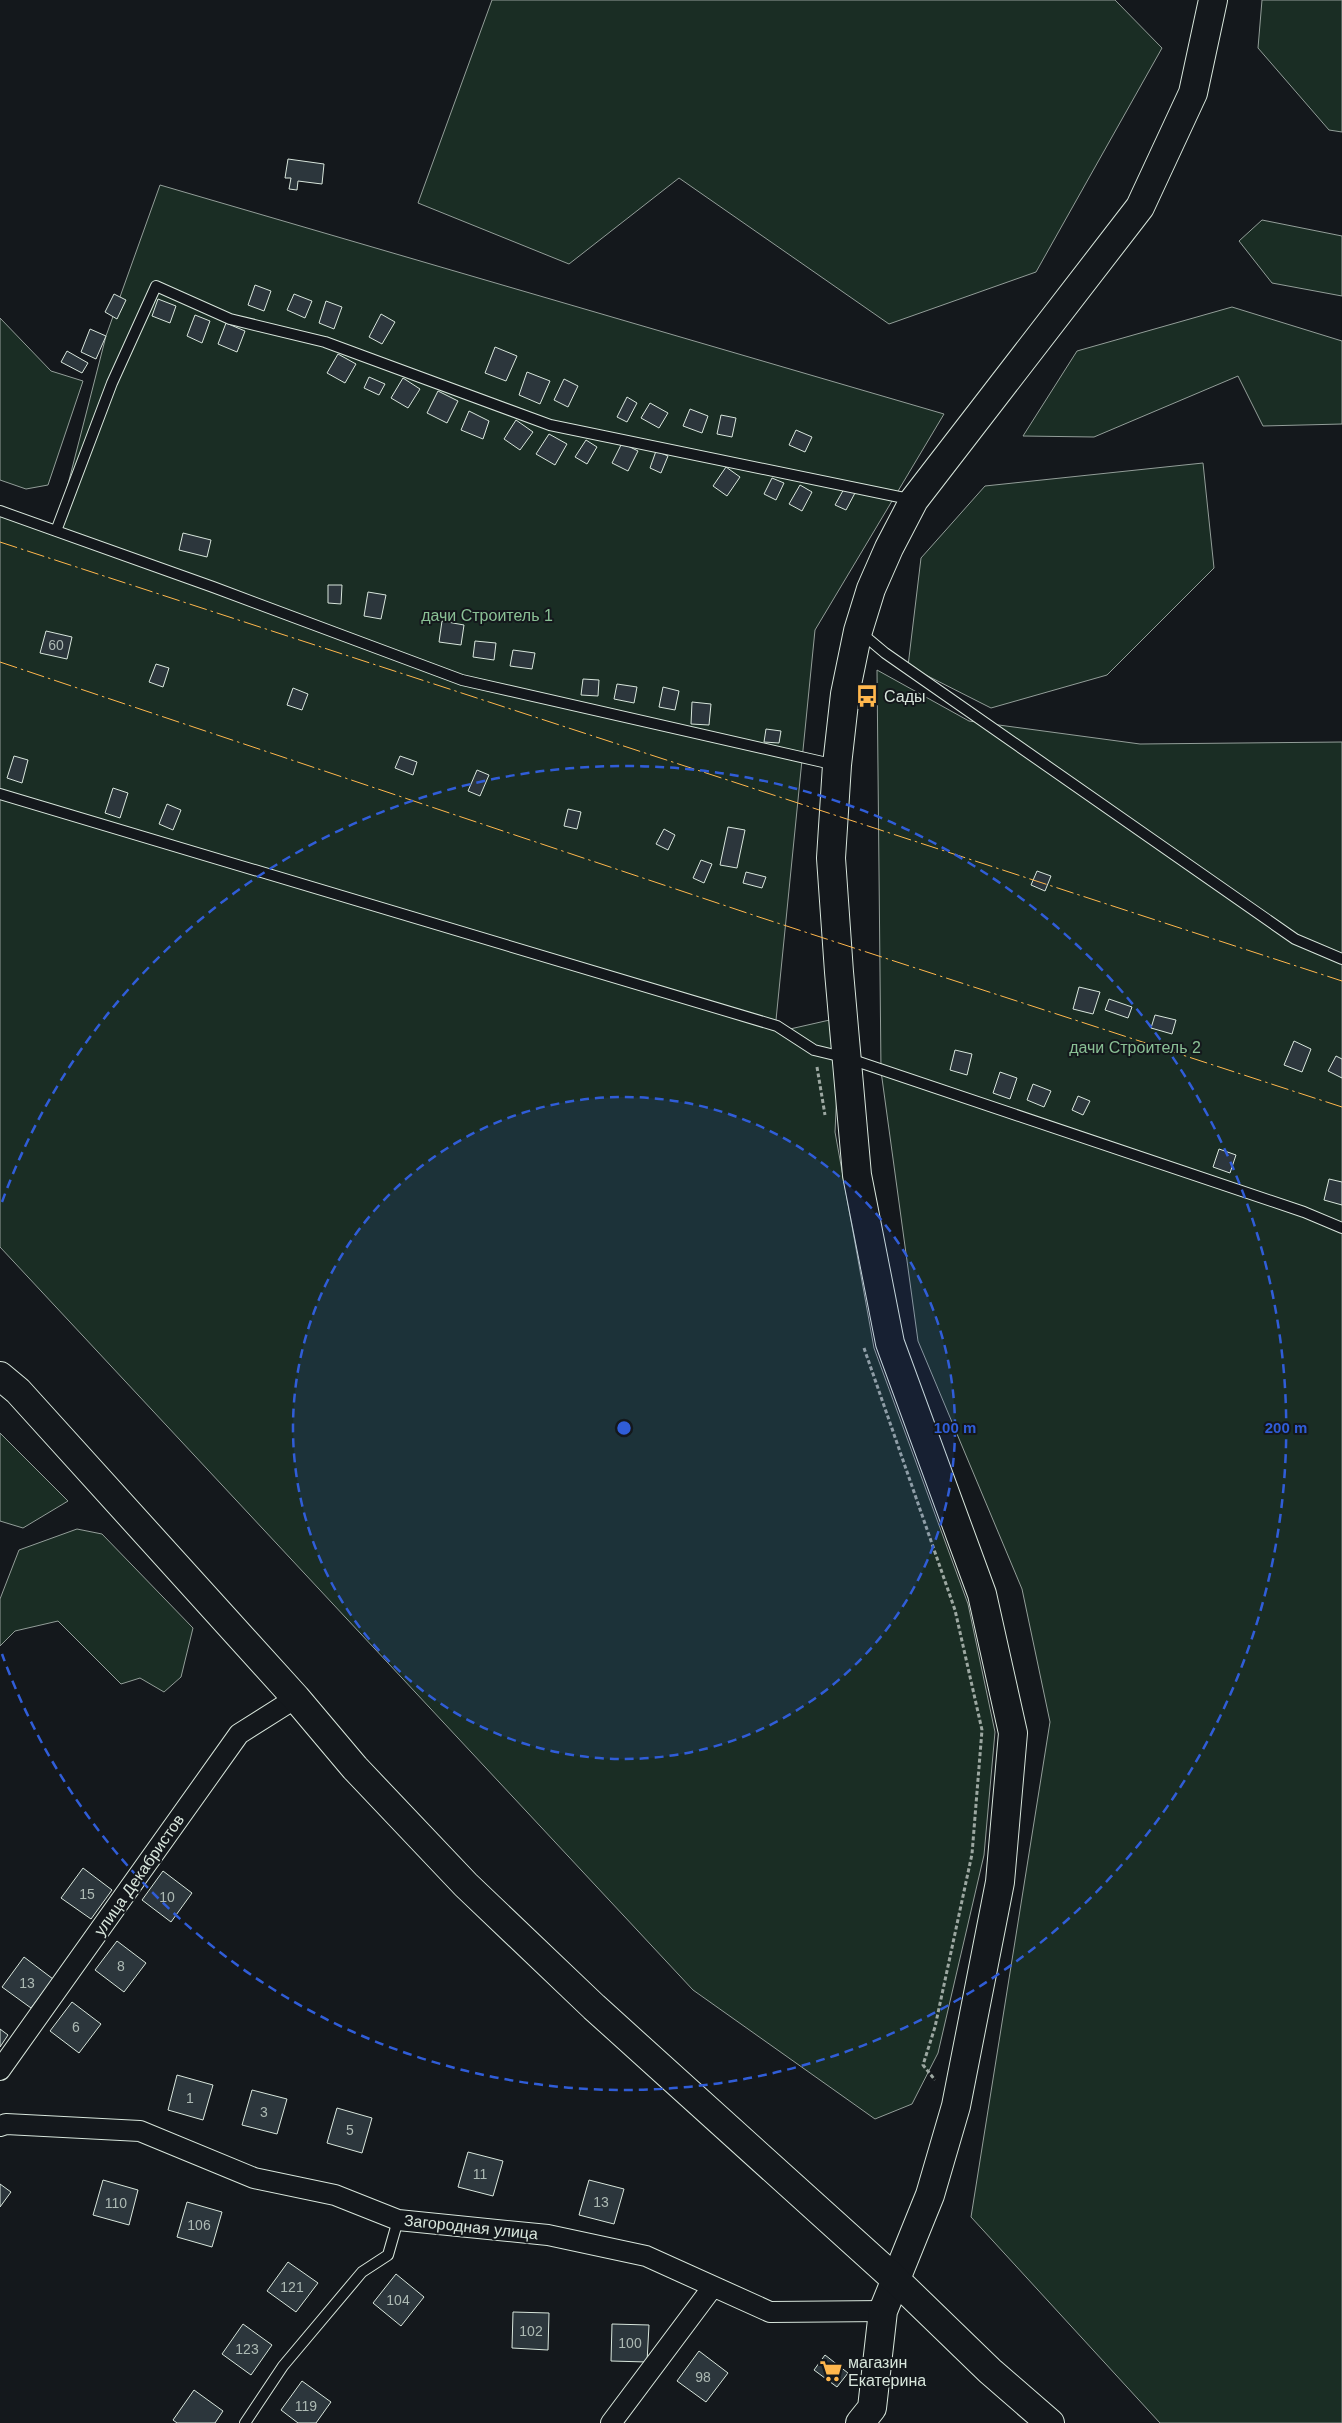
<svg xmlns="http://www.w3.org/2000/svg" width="1342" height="2423" viewBox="0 0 1342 2423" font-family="Arial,sans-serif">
	<rect width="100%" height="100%" fill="#14181c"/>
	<path fill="#1a2d24" stroke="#939e99" d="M492 0H1115L1162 48 1036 272 889 324 679 178 569 264 418 203Z
		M1262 0H1342V132L1329 130 1258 48Z
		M160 185 944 414 815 630 775 1030 790 1029 834 1019 838 1068 835 1132 874 1348 968 1604 995 1732 984 1855 938 2053 912 2104 875 2119 693 1990 0 1247V512L56 531 106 336Z
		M1262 220 1342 236V296L1272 283 1239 241Z
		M1232 307 1342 341V424L1263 426 1238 376 1094 437 1023 436 1077 351Z
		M0 318 51 371 83 381 48 485 26 489 0 480Z
		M1203 463 1214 568 1107 675 991 708 908 666 921 558 985 486Z
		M877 670 969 721 1140 744 1342 742V2423H1160L971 2217 1050 1722 1022 1589 918 1341 881 1071Z
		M0 1433 68 1501 23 1528 0 1521Z
		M77 1529 102 1534 193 1628 181 1677 164 1692 140 1678 121 1684 58 1621 15 1631 0 1646V1599L19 1550Z"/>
	<path fill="#2c363c" stroke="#d8e6dc" d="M288 159 324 164 322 184 298 181 297 190 289 189 291 178H285Z
		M255 285 271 291 264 311 248 305Z
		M114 294 126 300 117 319 105 312Z
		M294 294 312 301 305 318 287 310Z
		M158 299 176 306 170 323 152 316Z
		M326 301 342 307 334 329 319 323Z
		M381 314 395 322 382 344 369 337Z
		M195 315 210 321 202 343 187 336Z
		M226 323 245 331 237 352 218 344Z
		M90 329 106 336 96 359 81 352Z
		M495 347 517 356 506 381 485 373Z
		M67 351 88 363 82 373 61 362Z
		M338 354 356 364 345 383 327 373Z
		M527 372 550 381 540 404 519 395Z
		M369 377 385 384 379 395 364 388Z
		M403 378 420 389 408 408 391 398Z
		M564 379 578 386 568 407 554 400Z
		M438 391 458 401 447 423 427 413Z
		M627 397 637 403 627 422 617 417Z
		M650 403 668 413 659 428 641 418Z
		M690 409 708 416 702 433 683 426Z
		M469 411 489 421 483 439 461 430Z
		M721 415 736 418 732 437 717 434Z
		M516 420 533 432 520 450 504 439Z
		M796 430 812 437 805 452 789 445Z
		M549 434 567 444 555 465 536 454Z
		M586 440 597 447 587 464 575 457Z
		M622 443 638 451 628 471 612 463Z
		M656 451 668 456 661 473 650 468Z
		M726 467 740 477 727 496 713 486Z
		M772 478 784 483 776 500 764 494Z
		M800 485 812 492 802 511 789 504Z
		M845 487 855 493 846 510 835 505Z
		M183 533 211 540 207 557 179 550Z
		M328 585H342L341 604 328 603Z
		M368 592 386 595 381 619 364 616Z
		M442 621 464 625 461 645 439 642Z
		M46 631 72 637 67 659 40 653Z
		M475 641 496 643 494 660 473 657Z
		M513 650 535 653 532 669 510 666Z
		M156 664 169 668 163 687 149 682Z
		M583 679 599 680 598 696 581 695Z
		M617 684 637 687 634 703 614 699Z
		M663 687 679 691 675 710 659 707Z
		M293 688 308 694 302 710 287 705Z
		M692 702 711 704 709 725 691 724Z
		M766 729 781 731 779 743 764 742Z
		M14 756 28 760 22 783 7 778Z
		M400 756 417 762 413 775 395 768Z
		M477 770 489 775 480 796 468 791Z
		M113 788 128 793 120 818 105 813Z
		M167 804 181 810 173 830 159 824Z
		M568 809 581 812 577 829 564 826Z
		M728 827 745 830 737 868 720 865Z
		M664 829 675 835 668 850 656 844Z
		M701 860 712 864 704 883 693 878Z
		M1037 871 1051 876 1045 891 1031 885Z
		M746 872 766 877 762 888 743 883Z
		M1079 987 1100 992 1093 1014 1073 1009Z
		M1109 999 1132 1007 1128 1018 1105 1010Z
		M1155 1015 1176 1020 1172 1034 1151 1028Z
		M1294 1041 1311 1049 1302 1072 1284 1065Z
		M955 1050 972 1054 967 1075 950 1070Z
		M1336 1056 1342 1059V1078L1328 1071Z
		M1000 1072 1017 1078 1010 1099 993 1093Z
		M1033 1084 1051 1091 1044 1107 1027 1100Z
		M1078 1096 1090 1101 1083 1115 1072 1110Z
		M1219 1149 1236 1155 1230 1173 1213 1167Z
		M1329 1179 1342 1182V1205L1324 1200Z
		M83 1868 112 1890 91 1919 61 1898Z
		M163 1871 192 1893 171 1922 142 1900Z
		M117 1941 146 1963 124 1992 95 1970Z
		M24 1957 53 1979 31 2008 2 1987Z
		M72 2002 101 2024 79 2053 50 2031Z
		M0 2029 8 2035 0 2047Z
		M177 2075 213 2085 203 2120 168 2110Z
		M252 2090 287 2099 277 2134 242 2125Z
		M337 2108 372 2118 362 2153 327 2143Z
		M468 2152 503 2161 493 2196 458 2187Z
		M103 2180 138 2190 129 2225 93 2215Z
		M589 2180 624 2189 614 2224 579 2215Z
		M0 2184 11 2192 0 2207Z
		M187 2202 222 2212 212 2247 177 2237Z
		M288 2262 318 2283 296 2312 267 2291Z
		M396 2274 424 2297 401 2326 373 2303Z
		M513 2312 549 2313 548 2350 512 2348Z
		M243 2324 272 2345 251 2375 222 2354Z
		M612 2324 649 2325 647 2362 611 2361Z
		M699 2351 728 2373 706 2402 677 2381Z
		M825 2355 848 2373 837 2387 814 2370Z
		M302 2381 331 2402 316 2423H298L281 2410Z
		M194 2390 223 2411 215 2423H177L173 2420Z"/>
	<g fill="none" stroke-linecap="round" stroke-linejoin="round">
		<defs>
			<path id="lane" d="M0 511 213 587 462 680 836 765
				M56 531 112 383 156 286 230 319 325 342 550 425 914 500
				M860 632 885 653 1295 939 1342 959
				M0 794 777 1026 814 1050 847 1058 1304 1212 1342 1228
				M245 2423 283 2366 362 2272 388 2255 398 2220"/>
			<path id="street" d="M0 2070 239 1734 296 1698
				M0 2126 6 2124 140 2131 254 2178 335 2195 398 2220 548 2235 646 2256 770 2312 883 2311
				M611 2423 712 2288"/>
			<path id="secondary" d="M860 2423 872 2408 883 2311 930 2195 956 2106 1000 1882 1013 1733 982 1594 890 1343 857 1175 839 972 831 858 837 765 845 694 858 631 871 589 889 548 914 500 1140 207 1193 93 1213 0"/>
			<path id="highway" d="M0 1376 18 1391 296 1698 355 1768 466 1885 594 2007 896 2280 990 2371 1050 2423"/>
		</defs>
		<use href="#lane" stroke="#d8e6dc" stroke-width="12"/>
		<use href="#street" stroke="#d8e6dc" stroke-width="22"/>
		<use href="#secondary" stroke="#d8e6dc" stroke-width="30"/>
		<use href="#highway" stroke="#d8e6dc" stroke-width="30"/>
		<path stroke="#9da8a2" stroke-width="3" stroke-dasharray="4 2.5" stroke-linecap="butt" d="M817 1067 825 1115
			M864 1348 955 1610 982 1730 972 1854 935 2027 923 2065 935 2080"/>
		<use href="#lane" stroke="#14181c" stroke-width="10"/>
		<use href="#street" stroke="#14181c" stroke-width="20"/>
		<use href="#secondary" stroke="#14181c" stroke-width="28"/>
		<use href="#highway" stroke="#14181c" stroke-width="28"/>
		<path stroke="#ffb74d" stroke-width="1" stroke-dasharray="18 4 2.5 4" stroke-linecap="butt" d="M0 542 1342 981
			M0 662 759 917 1342 1107"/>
	</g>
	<circle cx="624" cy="1428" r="331" fill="#305dd8" fill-opacity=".12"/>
	<g fill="none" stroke="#305dd8" stroke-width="2.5" stroke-dasharray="9 6">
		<circle cx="624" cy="1428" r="331"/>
		<path d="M2 1202A662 662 0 1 1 2 1654"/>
	</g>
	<defs>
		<symbol id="bus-bare" viewBox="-9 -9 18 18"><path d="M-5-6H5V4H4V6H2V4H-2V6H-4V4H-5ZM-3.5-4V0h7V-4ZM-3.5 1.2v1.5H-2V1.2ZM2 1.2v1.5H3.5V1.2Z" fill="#ffb74d" stroke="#14181c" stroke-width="2.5" paint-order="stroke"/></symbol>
		<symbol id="supermarket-bare" viewBox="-9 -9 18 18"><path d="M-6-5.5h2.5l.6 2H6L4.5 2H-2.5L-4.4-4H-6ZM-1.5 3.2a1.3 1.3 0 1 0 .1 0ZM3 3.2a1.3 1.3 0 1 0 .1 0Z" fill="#ffb74d" stroke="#14181c" stroke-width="2.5" paint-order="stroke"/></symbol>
	</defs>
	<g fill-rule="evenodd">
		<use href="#bus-bare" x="851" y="680" width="32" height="32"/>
		<use href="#supermarket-bare" x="815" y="2355" width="32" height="32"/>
	</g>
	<g text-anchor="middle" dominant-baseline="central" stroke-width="4" stroke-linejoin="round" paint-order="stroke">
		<g font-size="14" fill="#adbab4">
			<text x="56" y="645">60</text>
			<text x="87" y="1894">15</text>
			<text x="167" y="1897">10</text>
			<text x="121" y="1966">8</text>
			<text x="27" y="1983">13</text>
			<text x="76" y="2027">6</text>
			<text x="190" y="2098">1</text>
			<text x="264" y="2112">3</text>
			<text x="350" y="2130">5</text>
			<text x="480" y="2174">11</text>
			<text x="601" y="2202">13</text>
			<text x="116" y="2203">110</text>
			<text x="199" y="2225">106</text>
			<text x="292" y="2287">121</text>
			<text x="398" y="2300">104</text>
			<text x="531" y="2331">102</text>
			<text x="630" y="2343">100</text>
			<text x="247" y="2349">123</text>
			<text x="703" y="2377">98</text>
			<text x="306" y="2406">119</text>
		</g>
		<g font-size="16" fill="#8ac095" stroke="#14181c">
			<text x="487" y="615">дачи Строитель 1</text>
			<text x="1135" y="1047">дачи Строитель 2</text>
		</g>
		<g font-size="16" fill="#d8e6dc" stroke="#14181c" text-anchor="start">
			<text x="884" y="696">Сады</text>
			<text x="848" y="2362">магазин<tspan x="848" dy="18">Екатерина</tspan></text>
		</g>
		<g font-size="16" fill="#d8e6dc" stroke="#14181c">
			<text transform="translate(139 1875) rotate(-55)">улица Декабристов</text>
			<text transform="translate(471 2227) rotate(6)">Загородная улица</text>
		</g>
	</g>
	<circle cx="624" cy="1428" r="8" fill="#305dd8" stroke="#14181c" stroke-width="2.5"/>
	<g font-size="15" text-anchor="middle" font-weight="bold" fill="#305dd8" stroke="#14181c" stroke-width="4" stroke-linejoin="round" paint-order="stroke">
		<text x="955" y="1433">100 m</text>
		<text x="1286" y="1433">200 m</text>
	</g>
</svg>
